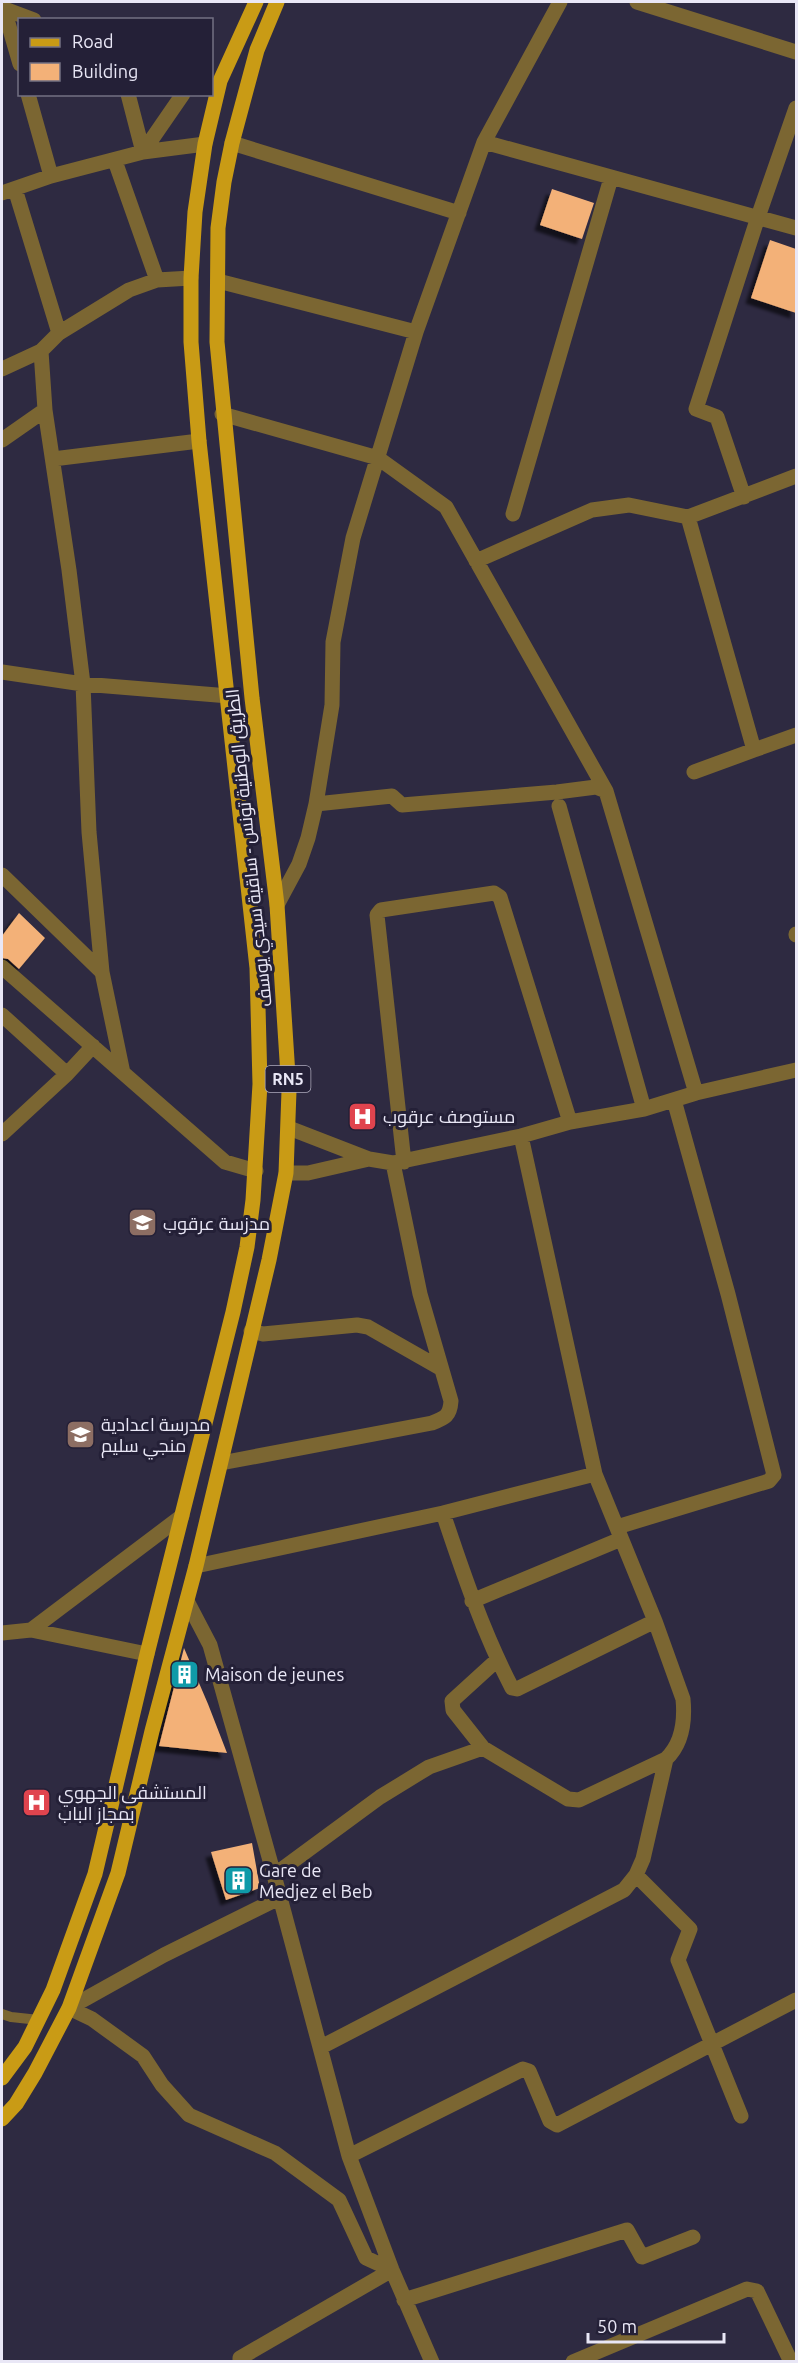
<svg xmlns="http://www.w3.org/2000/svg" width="798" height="2363" viewBox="0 0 798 2363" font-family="Ubuntu,Cairo,sans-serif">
	<defs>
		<filter id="shadow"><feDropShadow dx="-5.5" dy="5.5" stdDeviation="1.5" flood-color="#0009"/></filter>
	</defs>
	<rect width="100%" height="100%" fill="#2e2a41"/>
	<path fill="#f3b178" filter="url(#shadow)" d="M552 189 594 203 582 239 540 225Z
		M770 240 796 249V313L751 298Z
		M19 913 45 938 19 969 8 959 2 958V936Z
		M184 1648 208 1704 227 1753 159 1746Z
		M252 1843 260 1888 226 1900 211 1852Z"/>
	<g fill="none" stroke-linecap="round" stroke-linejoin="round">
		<path stroke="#7b6632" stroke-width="10" d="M2 2014 11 2017 39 2020"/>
		<path stroke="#7b6632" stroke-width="15" d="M637 2 796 52
			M2 8 34 20
			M4 9 20 64
			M28 94 51 176
			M128 94 143 152
			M484 142 796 228
			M232 143 459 213
			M143 152 183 94
			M115 161 157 280
			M15 189 59 333
			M2 193 51 176 143 152 205 144
			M218 281 416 332
			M41 351 45 410 69 570 83 684 89 832 102 972 123 1073
			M2 369 41 351 59 333 129 290 157 280 191 278
			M222 414 378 458 446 507 606 791 696 1093
			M2 440 45 410
			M53 459 199 441
			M796 476 688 517 754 750 796 735
			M744 497 717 417 696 409 758 217 796 108
			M513 514 611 178
			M476 561 592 510 629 505 688 517
			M2 672 83 684 229 696
			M694 772 754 750
			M316 804 392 796 402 805 557 792 596 787 606 791
			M559 806 644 1109
			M2 875 102 972
			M277 905 299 864 308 838 316 804 332 705 333 642 353 538 416 332 484 142 560 2
			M796 934V935
			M2 967 225 1162 256 1171
			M2 1015 67 1074
			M289 1128 369 1159 393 1163 521 1136 570 1122 644 1109 696 1093 796 1070
			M2 1134 67 1074 93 1046
			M404 1162 377 915 381 910 494 893 500 897 570 1122
			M286 1173H308L369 1159
			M251 1331 263 1334 357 1325 368 1327 440 1368
			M221 1463 432 1423C445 1418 450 1416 451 1401L420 1294 393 1163
			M443 1513C463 1573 483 1632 512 1688L517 1689 655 1621
			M617 1527 769 1481 774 1475 728 1294 674 1100
			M196 1566 443 1513 595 1474
			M187 1601 210 1645 274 1875 349 2156 392 2270 432 2362
			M472 1601 621 1539
			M31 1630 182 1516
			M2 1633 31 1630 147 1654
			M483 1748 453 1710 452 1701 497 1660
			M274 1875 380 1797 429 1767 483 1748 568 1799 579 1800 666 1759C682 1744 685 1720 683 1699L655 1621 595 1474 521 1136
			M636 1875 690 1929 678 1960 741 2116
			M69 2008 92 2019 143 2056 162 2085 189 2115 275 2153 339 2200 366 2258 392 2270
			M69 2008 164 1955 279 1898
			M321 2047 624 1890 636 1875 643 1859 666 1759
			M349 2156 523 2069 529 2071 550 2121 557 2125 796 2000
			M404 2300 627 2230 642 2257 693 2237
			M240 2362V2358L392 2270
			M573 2362 747 2289 757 2291 791 2362"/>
		<path stroke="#c99b15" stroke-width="15" d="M2 2078 25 2047 53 1990 95 1874 147 1654 233 1312 247 1247 253 1200 260 1084 257 968 199 441 191 342V278L195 212 205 144 220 81 256 2
			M2 2119 16 2104 35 2073 69 2008 118 1873 152 1731 196 1566 269 1260 286 1173 289 1091 277 905 252 698 217 342 218 228 224 182 232 143 257 50 277 2"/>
	</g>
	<defs>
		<symbol id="hospital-square" viewBox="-11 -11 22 22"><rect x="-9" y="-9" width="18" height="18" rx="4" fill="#e0444e" stroke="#242037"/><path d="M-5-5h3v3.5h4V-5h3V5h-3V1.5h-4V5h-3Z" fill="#fff"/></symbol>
		<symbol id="school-square" viewBox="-11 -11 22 22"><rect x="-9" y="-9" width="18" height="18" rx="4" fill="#8d6e63" stroke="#242037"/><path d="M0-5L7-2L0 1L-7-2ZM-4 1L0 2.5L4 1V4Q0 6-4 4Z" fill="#fff"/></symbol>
		<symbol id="building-square" viewBox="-11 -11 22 22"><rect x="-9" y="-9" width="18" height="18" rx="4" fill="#0f9aa8" stroke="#242037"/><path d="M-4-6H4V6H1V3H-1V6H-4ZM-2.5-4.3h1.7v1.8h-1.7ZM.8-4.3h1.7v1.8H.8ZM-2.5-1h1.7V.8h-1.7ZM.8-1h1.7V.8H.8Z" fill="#fff"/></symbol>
	</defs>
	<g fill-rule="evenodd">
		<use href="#hospital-square" x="346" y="1100" width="33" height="33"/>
		<use href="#school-square" x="126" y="1206" width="33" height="33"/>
		<use href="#school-square" x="64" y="1418" width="33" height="33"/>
		<use href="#building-square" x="168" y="1658" width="33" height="33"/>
		<use href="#hospital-square" x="20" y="1786" width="33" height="33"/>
		<use href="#building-square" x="222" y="1864" width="33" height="33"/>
	</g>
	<g text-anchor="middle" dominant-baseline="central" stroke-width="6" stroke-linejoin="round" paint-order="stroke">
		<rect fill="#242037" stroke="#aeabbd" stroke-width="1.5" x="265.5" y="1066" width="45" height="26" rx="4.5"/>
		<g font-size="16" font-weight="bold" fill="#e9e7f6">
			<text x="288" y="1079">RN5</text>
		</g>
		<g font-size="18" fill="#e9e7f6" stroke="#242037">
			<text transform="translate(248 848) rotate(-96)">الطريق الوطنية تونس - ساقية سيدي يوسف</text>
		</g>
		<g font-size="18" fill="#e9e7f6" stroke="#242037" text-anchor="start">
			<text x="383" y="1116">مستوصف عرقوب</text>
			<text x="163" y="1223">مدزسة عرقوب</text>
			<text x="101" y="1424">مدرسة اعدادية<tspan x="101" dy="21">منجي سليم</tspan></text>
			<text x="205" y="1674">Maison de jeunes</text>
			<text x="58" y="1792">المستشفى الجهوي<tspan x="58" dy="21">بمجاز الباب</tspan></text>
			<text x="259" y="1870">Gare de<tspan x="259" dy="21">Medjez el Beb</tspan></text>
		</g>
	</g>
	<rect width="798" height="2363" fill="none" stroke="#e9e7f6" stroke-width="6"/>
	<rect x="18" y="18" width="195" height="78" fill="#242037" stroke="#737083" stroke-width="1.5"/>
	<rect x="30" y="38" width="30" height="9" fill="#c99b15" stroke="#737083" stroke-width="1.5"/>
	<text x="72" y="48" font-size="18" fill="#e9e7f6">Road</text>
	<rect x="30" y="63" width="30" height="18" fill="#f3b178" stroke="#737083" stroke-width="1.5"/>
	<text x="72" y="78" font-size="18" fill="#e9e7f6">Building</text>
	<path d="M588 2333v9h136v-9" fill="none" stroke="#e9e7f6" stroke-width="3"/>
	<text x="597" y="2333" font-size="18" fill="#e9e7f6" stroke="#242037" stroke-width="4.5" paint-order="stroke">50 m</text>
</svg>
